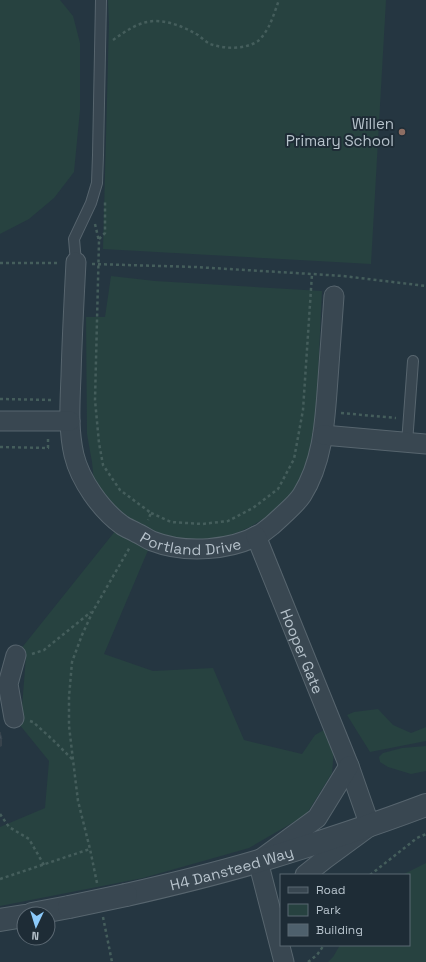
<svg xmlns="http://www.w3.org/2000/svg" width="426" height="962" viewBox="0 0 426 962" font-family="'Space Grotesk',sans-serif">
	<rect width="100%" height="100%" fill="#253641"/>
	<path fill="#274240" d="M0 0H60L73 16 80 43V110L74 172 54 198 29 219 0 234Z
		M108 0H386L371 264 103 249 109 23Z
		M111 276 155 281 322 291 317 395 315 423 309 457 304 475 289 497 273 513 250 527 227 537 196 542 148 532 118 512 94 482 92 462 87 434 86 317H105Z
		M116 530 149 548 104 654 153 671 213 668 244 740 302 754 315 735 324 730 334 750 332 773 306 815 249 848 143 878 0 906V827L45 808 49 761 19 724 21 720 26 656 16 655Z
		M378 709 393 725 411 733 426 727V741L370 752 347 715 354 712Z
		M426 746V771L411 774 388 767 380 762 379 757 383 753 402 748Z
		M426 863V962H328L333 957 340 945H409V875H402Z"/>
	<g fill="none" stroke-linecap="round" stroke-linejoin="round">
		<defs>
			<path id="service" d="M76 262 74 239 91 203 97 183 98 155 101 0
				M407 443 413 361"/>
			<g id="minor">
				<path id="s1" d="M76 262C74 300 72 338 71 376 70 402 68 429 74 455 80 480 101 510 122 525 126 528 132 530 137 533 142 535 147 539 152 541 185 554 232 551 262 533 269 528 275 523 281 517 288 510 296 504 302 495 324 460 325 418 328 379 330 351 332 324 334 296"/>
				<path d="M0 421H70"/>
				<path d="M323 435 426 444"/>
				<path id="s2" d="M256 536 349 766 370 826 325 859 305 875"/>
				<path d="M14 718 8 684 16 655"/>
				<path d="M284 962 258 861 317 818 349 766"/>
			</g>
			<g id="tertiary">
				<path id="s3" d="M126 895C170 885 215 874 259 861 315 844 371 826 426 805"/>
				<path d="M32 914 69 907"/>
				<path d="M0 920 24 916"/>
			</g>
		</defs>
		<use href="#service" stroke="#57656e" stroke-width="12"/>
		<use href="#minor" stroke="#57656e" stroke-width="21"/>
		<use href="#tertiary" stroke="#57656e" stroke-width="24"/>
		<path stroke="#455e5c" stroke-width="2.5" stroke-dasharray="3 3" stroke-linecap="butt" d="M113 40C126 31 138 22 154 21 170 21 184 27 198 35 202 38 206 42 210 44 225 49 244 50 258 41 262 38 267 30 269 26 273 18 276 8 279 0
			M95 224 99 241 95 400 99 443 103 465 120 490 151 513 148 520
			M99 239 105 233V202
			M0 263H59
			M92 264 195 267 312 274 343 276 426 286
			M0 399 53 400
			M341 413 396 418
			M0 447 48 448V438
			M151 513 171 522 202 524 228 521 253 508 278 489 294 459 303 410 312 274
			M32 654 44 650 91 612
			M30 721 33 722 53 740 72 759
			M0 814 9 827 29 839 44 865
			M370 875 417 838 426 834
			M0 879 90 849
			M97 883 90 849 78 801 73 760 69 726V697L72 662 82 635 93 611 130 547
			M103 917 112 962
			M308 962 317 955 324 945"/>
		<use href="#service" stroke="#394751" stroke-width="10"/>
		<use href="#minor" stroke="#394751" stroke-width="19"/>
		<use href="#tertiary" stroke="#394751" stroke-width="22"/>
		<defs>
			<path id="tertiary-bridge" d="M69 907 126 895"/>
		</defs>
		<use href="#tertiary-bridge" stroke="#57656e" stroke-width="24" stroke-linecap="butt"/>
		<use href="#tertiary-bridge" stroke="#394751" stroke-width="22"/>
	</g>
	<path fill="#37434c" d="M0 739H2V746L0 747Z"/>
	<path fill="#4e606c" stroke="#37434c" d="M0 732 2 739H0Z"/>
	<circle fill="#8d6e63" stroke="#1e2c36" stroke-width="1.5" cx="402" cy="132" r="4"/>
	<g text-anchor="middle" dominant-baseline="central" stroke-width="4" stroke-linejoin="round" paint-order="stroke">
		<g font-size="15" fill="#b6c2cb" stroke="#1e2c36" text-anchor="end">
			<text x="394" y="123">Willen<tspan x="394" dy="17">Primary School</tspan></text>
		</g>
		<g font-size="15" fill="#b6c2cb" stroke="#1e2c36">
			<text stroke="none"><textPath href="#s1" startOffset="353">Portland Drive</textPath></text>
			<text stroke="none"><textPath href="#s2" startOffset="124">Hooper Gate</textPath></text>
			<text stroke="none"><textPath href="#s3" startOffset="109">H4 Dansteed Way</textPath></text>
		</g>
	</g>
	<rect x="280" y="874" width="130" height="72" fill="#1e2c36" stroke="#5b6872"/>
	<rect x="288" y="887" width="20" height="6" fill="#394751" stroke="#5b6872"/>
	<text x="316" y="894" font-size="12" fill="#b6c2cb">Road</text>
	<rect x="288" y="904" width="20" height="12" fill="#274240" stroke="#5b6872"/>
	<text x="316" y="914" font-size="12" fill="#b6c2cb">Park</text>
	<rect x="288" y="924" width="20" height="12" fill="#4e606c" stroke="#5b6872"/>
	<text x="316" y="934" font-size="12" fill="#b6c2cb">Building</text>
	<g transform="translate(36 926) rotate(184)"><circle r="19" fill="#1e2c36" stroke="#5b6872"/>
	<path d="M0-3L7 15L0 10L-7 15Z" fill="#8ccafa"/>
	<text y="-6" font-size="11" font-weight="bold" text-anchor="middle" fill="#b6c2cb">N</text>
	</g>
</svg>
